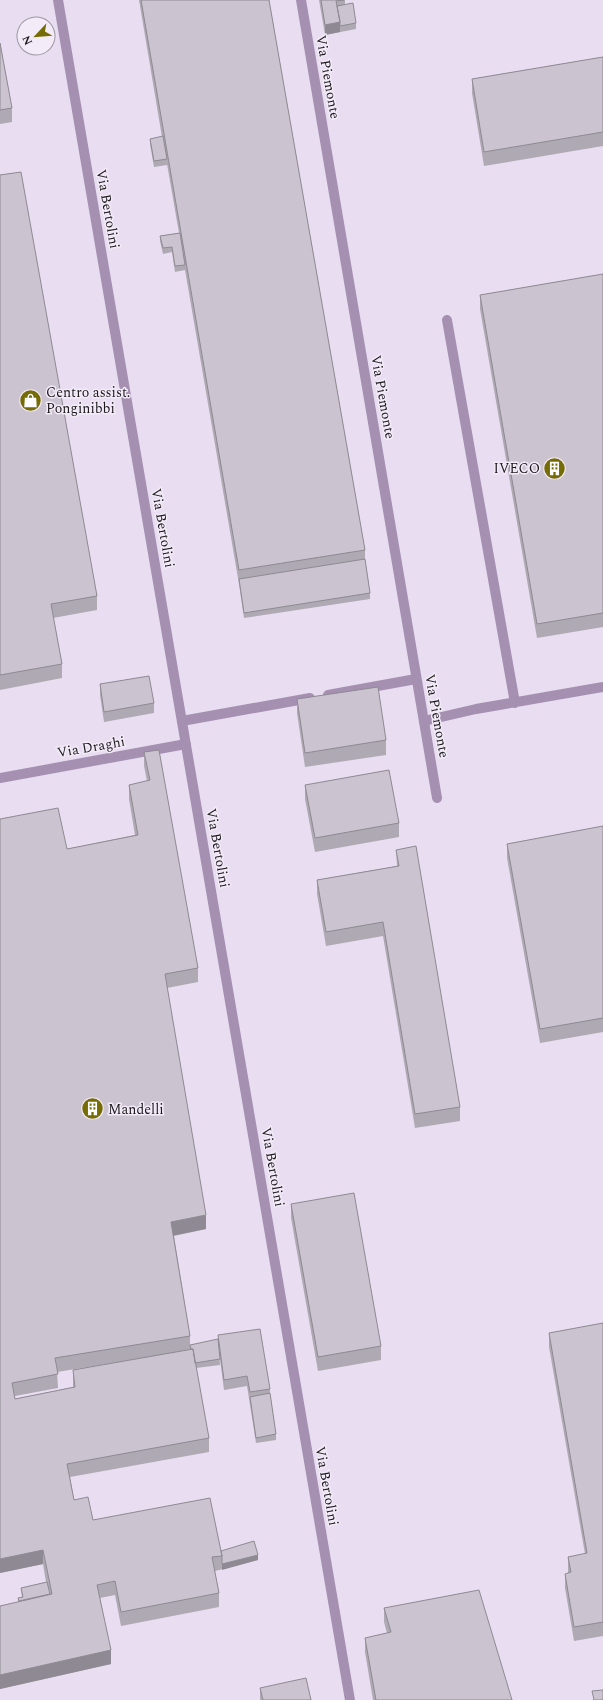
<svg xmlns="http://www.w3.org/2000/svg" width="603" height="1700" viewBox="0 0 603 1700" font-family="Spectral,serif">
	<rect width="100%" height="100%" fill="#f3ebf8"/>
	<path fill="#e9ddf1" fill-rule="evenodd" d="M0 0H603V1700H0ZM24 24H48V48H24Z"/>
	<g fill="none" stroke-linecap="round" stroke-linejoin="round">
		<path stroke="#a590b2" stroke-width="10" d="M447 320 515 703
			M328 695 416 679
			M182 721 310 698
			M424 721 476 709 603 687"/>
		<path stroke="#a590b2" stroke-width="10" d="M58 0 350 1700
			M301 0 437 798
			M0 778 186 744"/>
	</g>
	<path fill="#afa9b3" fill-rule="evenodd" d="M139 0H269L365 550V559L370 593V599L244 618 239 584 185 270 175 272 172 252 163 254 160 241V236L179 233 167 164V165L154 167 150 144V139L162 137Z
		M319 0H345V5L356 23V29L325 35Z
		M0 43 12 108V122L0 124Z
		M603 57V146L484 166 472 93V79Z
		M0 175 97 596V610L53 618 62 664V678L0 690Z
		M603 274V627L537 638 480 309V295Z
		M100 684 154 703V713L104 722 100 695Z
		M297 699 386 740V755L305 767 297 713Z
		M144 752 198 968V982L167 988 206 1229 174 1236 190 1336V1345L218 1341V1335L270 1389V1393L276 1434V1440L256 1443 247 1386 224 1390 219 1352 220 1365 196 1368 209 1438V1452L70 1477 74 1500 93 1520 258 1560 215 1571 219 1593V1607L121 1626 115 1595 100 1598 111 1664 0 1689V1606L18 1602V1598L22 1597 21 1588 46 1582 43 1564 0 1573V819L67 849 135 835 129 799V785L147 781 144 766ZM144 1358 73 1370V1387L15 1399V1396L58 1388 57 1372Z
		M305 785 399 823V837L315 852 305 799Z
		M603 826V1032L540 1043 507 858V844Z
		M396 850 460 1107V1121L415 1128 383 936 326 946 317 894V880L397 866Z
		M291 1204 381 1346V1360L318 1371 291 1218Z
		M603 1323V1636L574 1641 565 1588V1574L568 1573V1557L585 1554 549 1347V1333Z
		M384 1608 512 1700H373L365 1652V1638L387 1633 384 1622Z
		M260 1688 311 1700H260Z"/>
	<path fill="#8e8992" d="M340 22V32L325 35V25Z
		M206 1215V1229L171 1236V1222Z
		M43 1550V1564L0 1573V1559Z
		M258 1555V1560L222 1570V1564Z
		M111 1650V1664L0 1689V1675Z"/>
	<path fill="#cbc4d0" stroke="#8e8992" d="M141 0H269L365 550 239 570Z
		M321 0H344L336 1 340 22 325 25Z
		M353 3 356 23 340 26V22L337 6Z
		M0 43 12 108 0 110Z
		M603 57V132L484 152 472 79Z
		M163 136 167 159 154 161 150 139Z
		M21 172 97 596 51 604 62 664 0 675V175Z
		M180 233 185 265 175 266 172 247 163 248 160 236Z
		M603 274V613L537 624 480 295Z
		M365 559 370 593 244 613 239 579Z
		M149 676 154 703 104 712 100 684Z
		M378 687 386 740 305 753 297 699Z
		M159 750 198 968 165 974 206 1215 171 1222 190 1336 55 1358 58 1374 12 1383 15 1399 75 1387 73 1370 193 1349 209 1438 67 1464 74 1500 88 1497 93 1520 210 1498 222 1556 212 1557 219 1593 121 1612 115 1581 97 1585 111 1650 0 1675V1606L52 1594 43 1550 0 1559V819L58 808 67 849 138 835 129 785 150 780 144 752Z
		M389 770 399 823 315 838 305 785Z
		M603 826V1018L540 1029 507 844Z
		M416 846 460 1107 415 1114 383 922 326 932 317 880 399 866 396 850Z
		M354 1193 381 1346 318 1357 291 1204Z
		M603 1323V1622L574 1627 565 1574 571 1572 568 1557 587 1553 549 1333Z
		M260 1329 270 1389 250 1392 247 1376 224 1380 218 1335Z
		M218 1339 220 1359 195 1363 193 1349H191L190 1345Z
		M270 1393 276 1434 256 1438 250 1397Z
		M254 1541 258 1555 222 1564V1556L221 1551Z
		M47 1582 50 1594 19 1601 18 1598 23 1597 21 1588Z
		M479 1590 512 1700H376L365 1638 391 1632 384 1608Z
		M306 1678 311 1700H263L260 1688Z
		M603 1690V1700H594L592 1691Z"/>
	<defs>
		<symbol id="shop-disc" viewBox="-11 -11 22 22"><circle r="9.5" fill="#766c06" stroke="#f3ebf8"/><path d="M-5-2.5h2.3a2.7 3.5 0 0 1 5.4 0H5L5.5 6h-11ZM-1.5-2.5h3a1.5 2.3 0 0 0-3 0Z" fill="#fff"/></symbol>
		<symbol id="building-disc" viewBox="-11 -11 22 22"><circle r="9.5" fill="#766c06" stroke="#f3ebf8"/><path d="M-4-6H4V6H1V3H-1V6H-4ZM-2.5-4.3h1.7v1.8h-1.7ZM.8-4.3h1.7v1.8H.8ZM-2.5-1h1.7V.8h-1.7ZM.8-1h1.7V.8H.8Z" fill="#fff"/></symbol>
	</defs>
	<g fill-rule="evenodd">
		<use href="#shop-disc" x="18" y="388" width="25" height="25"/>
		<use href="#building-disc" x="542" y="456" width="25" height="25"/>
		<use href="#building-disc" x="80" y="1096" width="25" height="25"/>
	</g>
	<g text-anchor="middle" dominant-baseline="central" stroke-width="3" stroke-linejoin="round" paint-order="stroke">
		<g font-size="14" fill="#1c191d" stroke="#f3ebf8">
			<text transform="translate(328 77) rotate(80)">Via Piemonte</text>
			<text transform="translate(108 209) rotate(80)">Via Bertolini</text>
			<text transform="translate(383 397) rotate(80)">Via Piemonte</text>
			<text transform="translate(163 528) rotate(80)">Via Bertolini</text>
			<text transform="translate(437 716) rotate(80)">Via Piemonte</text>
			<text transform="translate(91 747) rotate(-10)">Via Draghi</text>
			<text transform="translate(218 848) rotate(80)">Via Bertolini</text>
			<text transform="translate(273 1167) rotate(80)">Via Bertolini</text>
			<text transform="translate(327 1486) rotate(80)">Via Bertolini</text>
		</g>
		<g font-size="14" fill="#1c191d" stroke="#f3ebf8" text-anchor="start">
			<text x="46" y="392">Centro assist.<tspan x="46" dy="16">Ponginibbi</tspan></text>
			<text x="540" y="468" text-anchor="end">IVECO</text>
			<text x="108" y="1109">Mandelli</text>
		</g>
	</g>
	<g transform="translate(36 36) rotate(244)"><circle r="19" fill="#f3ebf8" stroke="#9d97a0"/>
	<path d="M0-3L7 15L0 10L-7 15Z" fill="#766c06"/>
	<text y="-6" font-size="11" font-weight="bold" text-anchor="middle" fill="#1c191d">N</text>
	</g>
</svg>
